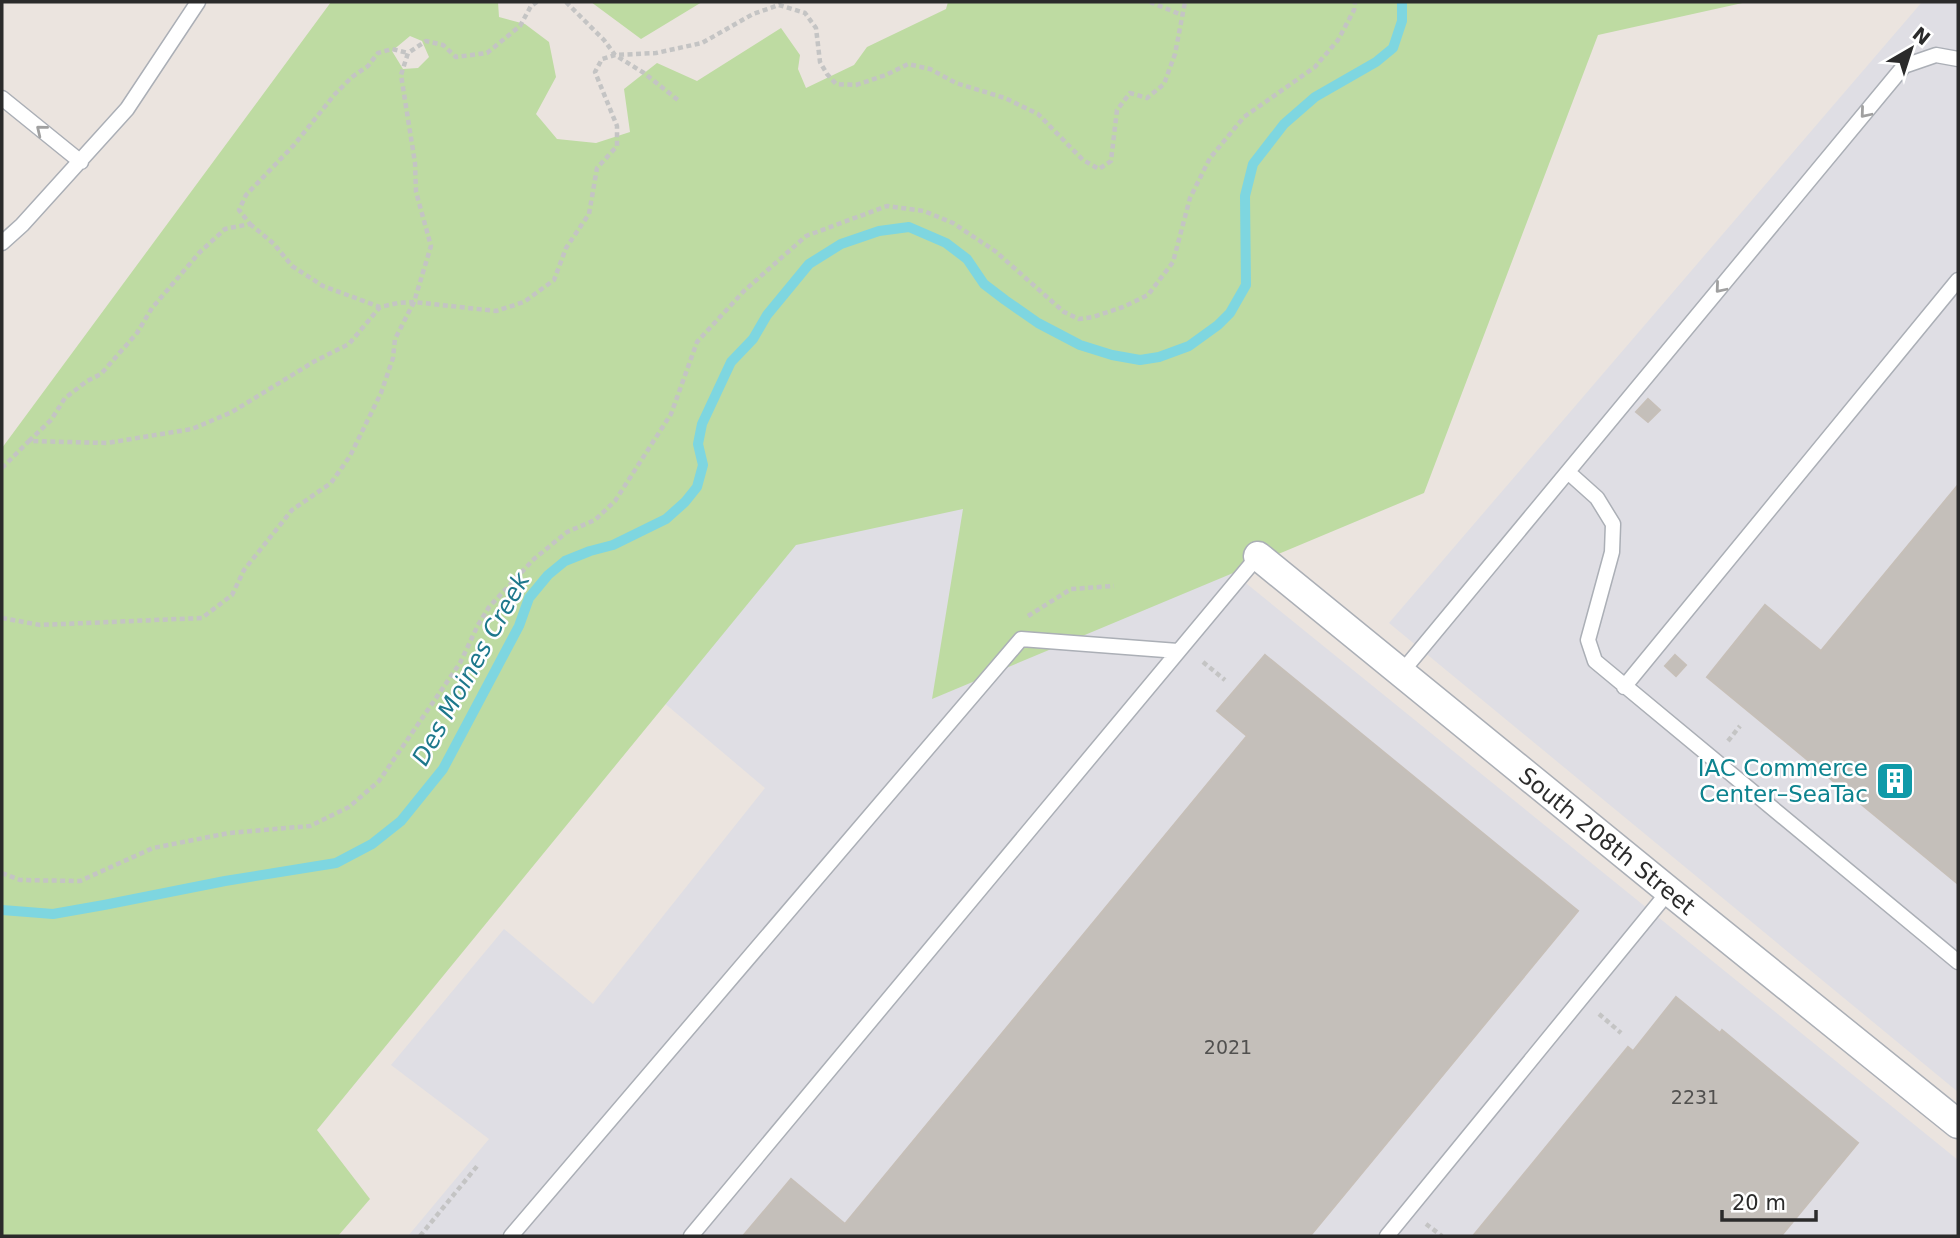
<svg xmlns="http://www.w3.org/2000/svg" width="1960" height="1238" viewBox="0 0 1960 1238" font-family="'DejaVu Sans',sans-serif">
	<rect width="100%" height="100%" fill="#ebe4df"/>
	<path fill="#dfdee4" d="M1922 2H1958V1092L1389 623Z
		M879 286 1958 1160V1236H408L489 1139 391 1065 504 929 593 1004 765 788 580 632Z"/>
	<path fill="#bedba2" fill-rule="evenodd" d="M331 2H498L499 17 525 24 549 42 556 77 536 114 557 139 596 143 630 132 624 89 657 63 697 81 781 28 800 55 798 69 806 88 854 65 867 47 946 9 948 2H1747L1598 35 1424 493 932 699 963 509 796 545 317 1130 370 1199 338 1236H2V448ZM410 36 422 41 429 57 418 68 403 69 392 51Z
		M591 2H702L641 39Z"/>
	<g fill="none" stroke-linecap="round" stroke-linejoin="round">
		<path stroke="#7ed6e0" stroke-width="10" d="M2 910 53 914 104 905 225 881 336 863 372 844 401 821 443 769 519 626 529 598 548 575 565 561 590 551 613 545 666 519 685 502 697 487 703 465 698 444 702 424 731 362 753 339 767 315 809 264 841 244 879 231 909 227 946 243 967 259 984 284 1005 300 1038 323 1080 345 1112 355 1140 360 1159 357 1189 346 1218 325 1230 313 1246 285 1245 196 1253 164 1284 124 1315 97 1376 62 1393 48 1402 21V2"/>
	</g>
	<path fill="#c4bfba" stroke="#c6bfb8" stroke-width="2" d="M1648 399 1660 410 1648 422 1636 412Z
		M1958 485V884L1707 677 1765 605 1821 651Z
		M1265 655 1578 911 1310 1236H743L791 1179 845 1224 1247 736 1217 711Z
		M1675 655 1686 665 1676 676 1665 666Z
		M1676 997 1720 1033 1722 1030 1858 1143 1781 1236H1473L1628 1047 1633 1051Z"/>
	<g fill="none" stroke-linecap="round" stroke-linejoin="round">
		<defs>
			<path id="service" d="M2 98 81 162
				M2 243 22 225 127 109 198 2
				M1568 472 1597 498 1613 524 1612 552 1588 640 1595 661 1958 962
				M1401 673 1904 66 1936 55 1958 59
				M1624 687 1958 280
				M511 1236 1021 639 1178 651
				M691 1236 1258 556
				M1387 1236 1669 891"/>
			<path id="minor" d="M1258 556 1669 891 1958 1124"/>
		</defs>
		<use href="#service" stroke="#abafb6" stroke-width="17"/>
		<use href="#minor" stroke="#abafb6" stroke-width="31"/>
		<path stroke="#c4c4c4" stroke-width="4.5" stroke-dasharray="5 3.5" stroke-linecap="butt" d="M566 2 604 40 615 55 644 73 678 100
			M1150 2 1182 15
			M250 224 274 244 292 266 323 286 380 307 398 303 414 302 431 246 416 192 415 163 401 75 408 53 426 41 443 45 456 57 487 53 520 26 531 6 537 2
			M29 441 51 420 65 398 87 381 101 374 137 333 152 308 200 252 225 229 250 224 239 210 246 195 294 145 335 94 352 77 368 66 378 53 392 49 408 53
			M2 468 29 441 107 443 192 429 232 412 315 361 349 344 380 307
			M1028 616 1071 589 1114 586
			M2 618 40 625 202 618 232 595 244 570 292 510 331 483 350 456 381 393 393 358 395 339 414 302 496 311 524 302 554 280 566 248 589 214 597 168 617 146V126L595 72 602 59 615 55 656 53 702 43 753 14 779 5 805 13 816 28 820 62 827 74 836 84 856 85 886 75 908 64 930 69 956 83 1005 98 1038 114 1083 160 1099 169 1111 161 1117 110 1130 93 1147 98 1164 84 1175 54 1185 2
			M1203 662 1225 680
			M1728 741 1740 726
			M2 873 20 880 80 881 153 848 229 833 310 826 349 807 379 781 460 663 478 625 489 607 534 559 567 532 595 520 615 501 671 414 697 342 744 291 806 236 887 206 924 211 953 223 995 251 1064 312 1079 319 1093 317 1123 307 1148 295 1173 262 1190 198 1210 158 1244 117 1315 67 1338 40 1354 10 1355 2
			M1599 1014 1621 1033
			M1426 1224 1442 1236
			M420 1236 478 1165"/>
		<use href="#service" stroke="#fff" stroke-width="14"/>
		<use href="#minor" stroke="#fff" stroke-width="28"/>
	</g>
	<defs><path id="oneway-chevron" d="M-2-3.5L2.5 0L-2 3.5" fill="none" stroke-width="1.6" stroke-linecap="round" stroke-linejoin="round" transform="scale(1.75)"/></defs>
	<g stroke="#a0a0a0">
		<use href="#oneway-chevron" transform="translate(1865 113) rotate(130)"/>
		<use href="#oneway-chevron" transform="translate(41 130) rotate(-141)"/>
		<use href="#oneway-chevron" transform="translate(1720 288) rotate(130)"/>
	</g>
	<defs>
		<symbol id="building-square" viewBox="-11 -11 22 22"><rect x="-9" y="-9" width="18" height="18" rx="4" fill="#0f9aa8" stroke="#fff"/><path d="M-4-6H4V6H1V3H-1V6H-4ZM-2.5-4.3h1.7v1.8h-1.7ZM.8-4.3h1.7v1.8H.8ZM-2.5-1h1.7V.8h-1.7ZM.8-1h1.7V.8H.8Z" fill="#fff"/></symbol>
	</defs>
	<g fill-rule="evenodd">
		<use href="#building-square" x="1873" y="759" width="44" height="44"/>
	</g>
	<g text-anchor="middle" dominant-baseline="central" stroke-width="5" stroke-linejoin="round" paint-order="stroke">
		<g font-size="19" fill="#51504f">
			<text x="1228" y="1047">2021</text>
			<text x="1695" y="1097">2231</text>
		</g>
		<g font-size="23" fill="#0d838f" stroke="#fff" text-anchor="end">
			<text x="1868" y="768">IAC Commerce<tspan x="1868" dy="26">Center–SeaTac</tspan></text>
		</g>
		<g font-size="23" fill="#2b2b2b" stroke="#fff">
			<text transform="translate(1607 841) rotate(39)">South 208th Street</text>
		</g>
		<g font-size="24" font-style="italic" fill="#1d788c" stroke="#fff">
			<text transform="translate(471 669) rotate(-61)">Des Moines Creek</text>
		</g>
	</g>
	<rect width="1960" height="1238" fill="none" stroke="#2b2b2b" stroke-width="7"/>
	<g transform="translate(1911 49) rotate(39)" stroke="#ffffff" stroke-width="5" paint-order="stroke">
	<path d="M0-5L12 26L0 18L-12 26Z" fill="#2b2b2b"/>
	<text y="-10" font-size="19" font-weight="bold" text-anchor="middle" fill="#2b2b2b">N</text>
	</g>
	<path d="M1722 1210v10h94v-10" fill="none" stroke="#2b2b2b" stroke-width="3.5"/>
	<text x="1732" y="1210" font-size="21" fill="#2b2b2b" stroke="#ffffff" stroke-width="5" paint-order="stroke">20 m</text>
</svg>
